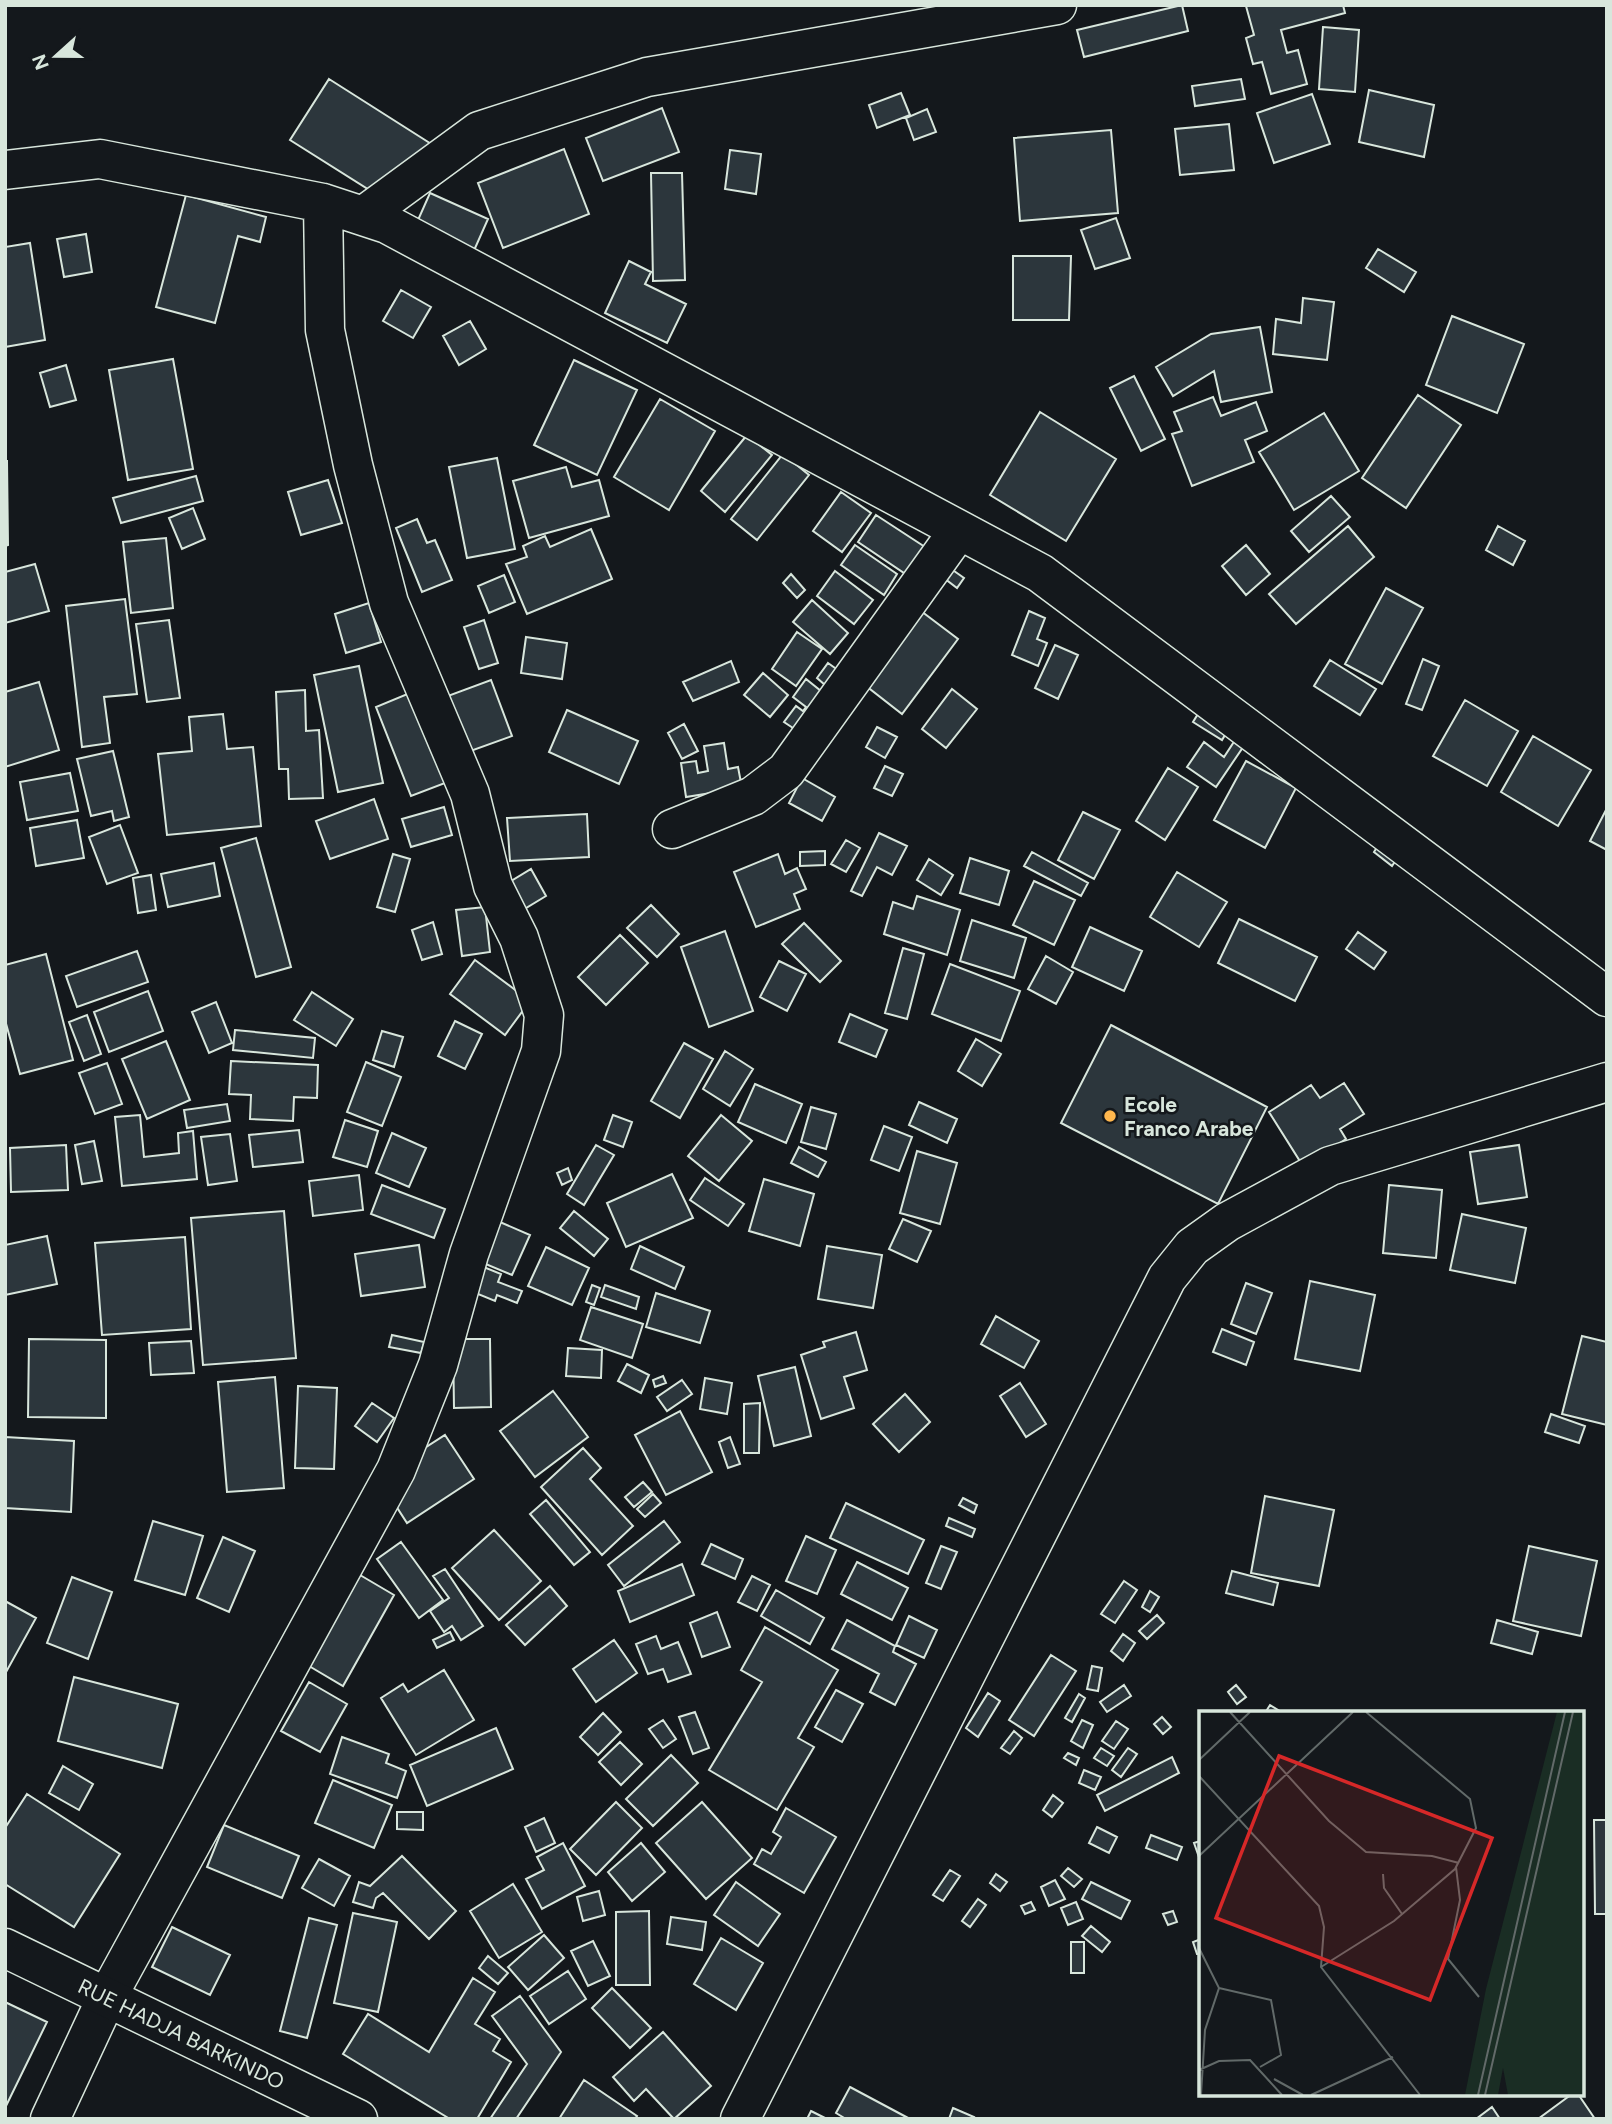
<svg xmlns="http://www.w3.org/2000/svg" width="1612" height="2124" viewBox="0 0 1612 2124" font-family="Figtree,sans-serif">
	<rect width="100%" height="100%" fill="#14181c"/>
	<path fill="#2c363c" stroke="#d8e6dc" stroke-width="2" d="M1182 5 1188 31 1084 57 1077 30Z
		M1343 5 1345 13 1281 30 1287 53 1298 50 1307 84 1271 94 1262 62 1253 64 1246 38 1254 35 1246 6Z
		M1323 27 1359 30 1355 92 1319 89Z
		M329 79 436 147 398 208 290 140Z
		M1241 79 1245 99 1195 106 1192 86Z
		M1369 90 1434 105 1424 157 1359 142Z
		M901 93 910 115 877 128 869 105Z
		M1312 94 1330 144 1274 163 1257 113Z
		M662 108 679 152 603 181 586 138Z
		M927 109 936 132 914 140 906 118Z
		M1229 124 1234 170 1180 175 1175 129Z
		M1111 130 1118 213 1020 221 1014 138Z
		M564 149 589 214 503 248 478 183Z
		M730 150 761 154 756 194 725 189Z
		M651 173H682L685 280 653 281Z
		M430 193 488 219 472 255 414 229Z
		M186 195 266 217 260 242 238 236 215 323 156 307Z
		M1116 218 1130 258 1095 269 1081 230Z
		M86 234 92 272 64 277 57 239Z
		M30 243 45 340 5 347V247Z
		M1378 249 1416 272 1404 292 1366 268Z
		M1013 256H1071L1069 320H1013Z
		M629 261 651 272 645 284 686 304 667 343 605 313Z
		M401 290 431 307 413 338 383 321Z
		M1303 298 1334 302 1327 360 1273 354 1276 319 1301 323Z
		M1452 316 1524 344 1497 413 1426 385Z
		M470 321 486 349 459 365 443 336Z
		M1260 327 1272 392 1221 402 1214 371 1173 396 1156 367 1211 334Z
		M173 359 193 469 128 480 109 370Z
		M574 360 637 390 597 475 534 445Z
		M66 365 76 400 50 407 40 373Z
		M1134 376 1165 439 1141 451 1110 388Z
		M1418 395 1461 425 1406 508 1362 478Z
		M1213 397 1221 416 1256 402 1267 431 1245 440 1254 462 1192 486 1172 434 1182 431 1174 412Z
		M660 399 715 431 669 510 614 477Z
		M1040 412 1116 459 1066 541 990 495Z
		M1324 413 1359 471 1294 510 1259 452Z
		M747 435 772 455 725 512 701 491Z
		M783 454 809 475 757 540 731 519Z
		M497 458 515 549 467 558 449 467Z
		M5 461H7L8 545 5 546Z
		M566 467 572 487 599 480 609 516 529 538 513 481Z
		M196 476 203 501 121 523 113 498Z
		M328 480 342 523 301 535 288 492Z
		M841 492 871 513 842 552 813 531Z
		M1331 496 1350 517 1309 552 1291 531Z
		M193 508 205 539 182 549 169 518Z
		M876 515 925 547 907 575 858 542Z
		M417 519 427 543 435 540 452 580 422 592 396 528Z
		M1348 526 1374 557 1296 624 1269 594Z
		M1498 526 1525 541 1513 565 1486 550Z
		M591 529 612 579 527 614 506 564 527 557 523 546 545 536 550 547Z
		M166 538 173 608 131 613 123 542Z
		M855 545 897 574 884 595 841 565Z
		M1246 545 1270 574 1246 595 1222 566Z
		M35 564 49 611 5 623V572Z
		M947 566 964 578 957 588 940 575Z
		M835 571 873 600 854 624 817 596Z
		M791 574 805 590 797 598 783 583Z
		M504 575 515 602 489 613 478 586Z
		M1386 588 1423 608 1382 684 1345 664Z
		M125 599 137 694 104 697 110 743 82 747 66 606Z
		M812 600 848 633 830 654 793 622Z
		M369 603 381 642 346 653 335 614Z
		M917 608 958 639 902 714 861 682Z
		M1029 611 1045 618 1037 639 1047 643 1038 666 1012 655Z
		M169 620 180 698 147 702 136 624Z
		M484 620 498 663 479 669 464 627Z
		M797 632 822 649 796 686 772 669Z
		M526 637 567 643 562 679 521 673Z
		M1055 645 1078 655 1058 699 1035 688Z
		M1423 659 1439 666 1422 710 1406 704Z
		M1330 660 1376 689 1360 715 1314 686Z
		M731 661 739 682 693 701 683 682Z
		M828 663 842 673 799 732 784 722 796 706 803 711 806 707 793 697 806 679 821 691 825 685 817 678Z
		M359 666 383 783 338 792 314 675Z
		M763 673 788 695 770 717 744 695Z
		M491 680 512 736 465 753 445 697Z
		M39 682 59 750 5 767V692Z
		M952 689 977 709 946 748 922 729Z
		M305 690 306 731 319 730 323 798 289 799 288 769H279L276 692Z
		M417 690 453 780 411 796 376 707Z
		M1209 696 1238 713 1222 740 1193 722Z
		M1465 700 1518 731 1487 786 1433 756Z
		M567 710 638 741 619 784 549 752Z
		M223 714 227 749 253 747 261 826 167 835 158 754 192 751 189 717Z
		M684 724 698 751 682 759 668 733Z
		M877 727 897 737 885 758 866 747Z
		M1243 728 1252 734 1216 787 1187 767 1204 742 1224 757Z
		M1533 736 1591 770 1558 826 1501 792Z
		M724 743 728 769 738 767 742 788 686 797 681 763 696 761 698 773 708 771 704 746Z
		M113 751 129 817 114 821 112 811 91 816 77 759Z
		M1246 761 1296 788 1265 848 1214 820Z
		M885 766 903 774 892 796 874 788Z
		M1168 768 1198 787 1165 840 1136 821Z
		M70 773 78 811 27 820 20 782Z
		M802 778 835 797 822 821 789 803Z
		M374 799 388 839 330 859 316 821Z
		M444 807 452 835 411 847 402 819Z
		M1607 808V850L1590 841Z
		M1083 812 1120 830 1094 879 1058 860Z
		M587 814 589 857 510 861 507 818Z
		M77 820 84 858 36 866 30 828Z
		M120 825 138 873 107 884 89 837Z
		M879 833 907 846 892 875 877 867 862 896 851 891Z
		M1385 835 1404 848 1392 866 1374 852Z
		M256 838 291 967 256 977 221 848Z
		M846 840 860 848 846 872 831 864Z
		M825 851V865L800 866V852Z
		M1032 852 1088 883 1081 896 1024 866Z
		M393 854 410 859 395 912 377 907Z
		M778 854 785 874 797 868 806 889 794 894 800 909 756 927 734 872Z
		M970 858 1009 871 999 905 960 893Z
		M929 859 953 875 941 895 917 880Z
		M214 863 220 896 168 907 161 874Z
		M531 869 546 896 521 911 506 884Z
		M1177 872 1227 902 1199 947 1150 917Z
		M151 875 156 910 138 913 133 878Z
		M1034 881 1075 900 1054 945 1013 925Z
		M917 896 960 910 947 955 884 934 893 902 913 909Z
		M651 905 679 934 657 957 627 928Z
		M485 907 490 952 462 956 456 910Z
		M1239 919 1317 957 1295 1001 1218 963Z
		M972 920 1026 938 1014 978 960 961Z
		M433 922 442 954 422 960 412 930Z
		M804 923 841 961 820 982 782 944Z
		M1090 927 1142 951 1124 991 1072 967Z
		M725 931 753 1011 709 1027 681 947Z
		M1358 932 1386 952 1374 969 1346 949Z
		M620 935 648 963 606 1005 578 977Z
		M903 948 924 954 907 1019 885 1013Z
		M137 951 148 982 77 1007 66 976Z
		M46 954 73 1060 20 1074 5 1020V965Z
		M1046 956 1073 972 1056 1004 1028 989Z
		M475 960 530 1001 505 1035 450 994Z
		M779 961 806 974 787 1011 760 997Z
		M950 964 1020 991 1001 1041 932 1014Z
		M148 991 163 1031 109 1052 94 1012Z
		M312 992 353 1019 336 1046 294 1020Z
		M216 1002 232 1043 209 1053 192 1012Z
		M850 1014 887 1030 876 1057 839 1042Z
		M87 1015 101 1054 84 1061 69 1022Z
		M455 1021 482 1034 465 1069 438 1056Z
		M1111 1025 1267 1107 1218 1204 1061 1123Z
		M235 1030 315 1038 313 1058 233 1050Z
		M382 1031 403 1037 394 1067 373 1060Z
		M976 1039 1001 1054 982 1086 958 1071Z
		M166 1041 190 1100 147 1119 122 1059Z
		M684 1043 713 1059 680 1118 651 1101Z
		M725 1051 753 1069 730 1106 703 1089Z
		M231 1061 318 1065 317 1098 294 1097 293 1121 250 1119 251 1095 229 1094Z
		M366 1062 401 1077 382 1126 347 1112Z
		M107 1063 122 1104 95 1114 79 1073Z
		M1344 1083 1364 1114 1340 1129 1346 1139 1303 1166 1269 1112 1311 1085 1320 1098Z
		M755 1084 802 1104 786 1143 738 1122Z
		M919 1102 957 1119 947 1143 909 1125Z
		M227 1104 230 1121 187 1128 184 1110Z
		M811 1107 836 1114 826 1149 801 1142Z
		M140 1115 144 1157 179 1153 178 1133 193 1131 197 1179 122 1186 115 1117Z
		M613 1115 632 1122 623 1147 604 1140Z
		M721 1115 752 1141 719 1181 688 1156Z
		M345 1120 378 1131 367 1167 333 1157Z
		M884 1126 912 1137 899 1171 871 1160Z
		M299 1130 303 1162 253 1167 249 1135Z
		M392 1133 426 1148 409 1187 376 1173Z
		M230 1134 237 1181 208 1185 201 1137Z
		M94 1141 102 1181 82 1184 75 1145Z
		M66 1145 68 1190 11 1192 10 1148Z
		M596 1145 614 1155 584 1205 567 1194Z
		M1519 1145 1527 1197 1478 1204 1470 1152Z
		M799 1147 826 1162 818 1177 791 1163Z
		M917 1151 957 1163 940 1224 900 1213Z
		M568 1168 572 1180 562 1185 557 1173Z
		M672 1174 693 1218 626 1247 607 1203Z
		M359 1175 363 1210 313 1216 309 1181Z
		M705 1178 744 1204 728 1226 690 1200Z
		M764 1179 814 1194 800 1246 749 1231Z
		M382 1185 445 1209 434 1238 371 1214Z
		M1389 1185 1442 1190 1436 1258 1383 1253Z
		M284 1211 296 1358 203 1365 191 1218Z
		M574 1211 608 1239 594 1256 560 1228Z
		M1462 1214 1526 1228 1515 1283 1450 1270Z
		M493 1219 530 1235 512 1275 476 1260Z
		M903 1219 931 1231 917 1262 889 1249Z
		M47 1236 57 1284 5 1295V1245Z
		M185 1237 191 1329 102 1335 95 1243Z
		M419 1245 425 1287 361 1296 355 1254Z
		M640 1246 684 1267 675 1289 631 1269Z
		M827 1246 882 1255 873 1308 818 1299Z
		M546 1247 589 1268 572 1305 528 1286Z
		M466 1260 501 1274 498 1282 522 1291 517 1303 497 1295 495 1301 456 1285Z
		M1310 1281 1375 1295 1360 1371 1295 1359Z
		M1246 1283 1272 1293 1256 1334 1231 1324Z
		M592 1285 600 1288 594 1305 586 1302Z
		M605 1285 639 1297 636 1309 601 1297Z
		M656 1293 710 1311 700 1343 646 1327Z
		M591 1307 643 1324 632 1358 580 1340Z
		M996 1316 1039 1341 1024 1368 981 1344Z
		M1222 1329 1254 1342 1246 1365 1213 1352Z
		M856 1332 867 1370 844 1377 854 1408 821 1419 801 1355 825 1347 823 1342Z
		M392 1335 424 1342 421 1353 389 1347Z
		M1582 1336 1607 1342V1425L1562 1414Z
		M29 1339 106 1340V1418L28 1417Z
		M453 1339H490L491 1407 454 1408Z
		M191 1341 194 1373 151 1375 149 1343Z
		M568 1348 602 1350 601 1378 566 1376Z
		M627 1364 649 1375 641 1393 618 1381Z
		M795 1367 811 1436 774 1446 758 1376Z
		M663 1376 666 1383 655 1387 653 1380Z
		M275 1377 284 1488 227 1492 218 1382Z
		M705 1378 732 1383 727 1414 700 1409Z
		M682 1380 692 1394 667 1411 657 1397Z
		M1020 1383 1046 1424 1026 1437 1000 1396Z
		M298 1386 337 1388 334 1469 295 1468Z
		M553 1391 588 1437 535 1477 500 1431Z
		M905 1394 930 1422 899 1452 873 1424Z
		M372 1403 394 1418 377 1442 355 1426Z
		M760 1403 759 1453H744V1404Z
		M680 1411 712 1472 666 1495 635 1435Z
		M1551 1414 1585 1426 1579 1443 1545 1432Z
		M445 1435 474 1479 407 1523 378 1478Z
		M5 1437 74 1441 71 1512 5 1508Z
		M730 1437 740 1464 728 1468 719 1442Z
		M583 1448 601 1468 590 1479 633 1526 602 1555 541 1487Z
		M643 1482 652 1492 634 1507 625 1497Z
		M653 1494 661 1503 645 1517 637 1509Z
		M1265 1496 1334 1510 1319 1586 1251 1573Z
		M963 1498 977 1505 974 1513 959 1505Z
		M546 1500 590 1552 574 1565 530 1514Z
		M846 1503 924 1540 908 1574 830 1538Z
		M949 1518 975 1529 972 1537 946 1526Z
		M153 1521 203 1536 185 1595 135 1580Z
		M664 1521 680 1542 624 1586 608 1565Z
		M494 1530 541 1581 499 1620 452 1568Z
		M806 1536 836 1550 817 1594 786 1581Z
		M223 1537 255 1551 229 1612 197 1598Z
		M401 1542 443 1600 419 1618 377 1559Z
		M711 1544 743 1559 735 1579 702 1564Z
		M941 1546 957 1552 941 1589 926 1583Z
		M1529 1546 1597 1561 1581 1636 1513 1621Z
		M857 1562 908 1588 892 1620 841 1594Z
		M682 1564 694 1595 630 1622 618 1591Z
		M445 1569 483 1626 461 1640 452 1626 444 1632 430 1611 449 1598 433 1576Z
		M1232 1571 1278 1583 1273 1605 1226 1593Z
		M360 1575 394 1595 343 1686 309 1666Z
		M752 1576 770 1585 757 1611 738 1602Z
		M72 1577 112 1592 88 1659 47 1643Z
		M1124 1581 1137 1590 1115 1623 1101 1614Z
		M550 1586 567 1606 525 1645 506 1625Z
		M776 1590 824 1618 810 1644 761 1616Z
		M1150 1591 1159 1597 1150 1612 1142 1607Z
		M5 1601 36 1618 5 1674Z
		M717 1612 730 1647 702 1657 690 1623Z
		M1157 1615 1164 1623 1147 1639 1139 1631Z
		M909 1616 937 1630 924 1658 896 1645Z
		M847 1620 895 1646 893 1652 916 1664 895 1705 870 1692 879 1674 832 1649Z
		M1497 1620 1538 1632 1532 1654 1491 1643Z
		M765 1627 838 1670 798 1738 814 1747 777 1810 709 1770 762 1682 741 1670Z
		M450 1632 454 1640 437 1648 433 1640Z
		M1123 1634 1135 1643 1123 1661 1111 1651Z
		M656 1636 661 1649 678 1642 691 1674 668 1682 663 1669 648 1674 636 1644Z
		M614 1640 637 1673 596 1702 573 1669Z
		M1051 1655 1076 1671 1034 1736 1009 1720Z
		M1092 1666 1102 1668 1098 1691 1087 1689Z
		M444 1670 474 1720 416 1755 381 1698 403 1684 408 1692Z
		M74 1677 178 1704 162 1768 58 1741Z
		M309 1682 347 1704 320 1752 281 1731Z
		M1124 1685 1131 1696 1107 1712 1100 1702Z
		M1236 1685 1246 1697 1237 1704 1228 1692Z
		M836 1690 863 1704 842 1742 815 1727Z
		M988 1693 1000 1701 978 1737 966 1728Z
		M1079 1694 1085 1698 1072 1722 1065 1718Z
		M1270 1705 1283 1713H1265Z
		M695 1712 709 1748 693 1754 679 1717Z
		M603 1713 621 1732 598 1755 580 1737Z
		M1162 1717 1171 1727 1163 1734 1154 1724Z
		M663 1720 676 1739 663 1748 649 1729Z
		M1082 1720 1093 1725 1083 1748 1071 1741Z
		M1116 1721 1128 1729 1114 1749 1102 1741Z
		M496 1728 513 1769 427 1806 410 1765Z
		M1014 1731 1022 1738 1010 1754 1001 1748Z
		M342 1737 389 1754 386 1763 406 1771 397 1798 330 1774Z
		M620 1742 642 1764 621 1785 599 1762Z
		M1101 1748 1114 1756 1107 1766 1094 1758Z
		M1128 1748 1137 1754 1121 1777 1112 1770Z
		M1068 1753 1079 1758 1076 1765 1064 1758Z
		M671 1755 698 1783 653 1826 626 1799Z
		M1172 1757 1179 1773 1105 1811 1097 1795Z
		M63 1766 93 1784 79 1810 49 1793Z
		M1084 1770 1101 1777 1095 1790 1079 1783Z
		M333 1780 392 1805 374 1848 315 1823Z
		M27 1794 120 1854 74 1927 5 1884V1828Z
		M1053 1795 1063 1803 1052 1817 1043 1810Z
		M616 1802 642 1828 596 1875 570 1849Z
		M702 1802 752 1858 706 1899 656 1843Z
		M786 1808 836 1837 804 1893 754 1864 762 1849 771 1854 781 1837 773 1832Z
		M397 1812H423V1830L397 1829Z
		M544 1818 555 1843 536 1852 525 1827Z
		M1594 1820H1607V1914H1595Z
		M224 1825 299 1856 282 1898 207 1867Z
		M1097 1827 1117 1837 1109 1853 1089 1843Z
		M1151 1835 1182 1847 1177 1860 1146 1848Z
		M1200 1841 1201 1856 1199 1857 1194 1843Z
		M563 1843 585 1886 542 1909 526 1879 544 1870 537 1857Z
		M641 1843 665 1872 632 1901 608 1872Z
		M402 1856 456 1911 429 1939 383 1893 376 1898 373 1908 353 1902 359 1882 370 1886Z
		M319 1859 350 1876 334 1906 302 1888Z
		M1068 1868 1082 1879 1074 1887 1061 1876Z
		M950 1870 960 1876 943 1901 933 1895Z
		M996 1874 1007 1882 1000 1891 990 1883Z
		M1055 1880 1065 1899 1049 1906 1041 1887Z
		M736 1882 780 1914 758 1946 714 1915Z
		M1091 1882 1130 1901 1121 1919 1082 1899Z
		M513 1884 542 1932 499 1958 470 1911Z
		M599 1891 605 1915 583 1921 577 1897Z
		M978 1899 986 1905 970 1927 962 1921Z
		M1031 1902 1035 1910 1025 1914 1021 1906Z
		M1076 1902 1083 1919 1068 1925 1061 1908Z
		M649 1911 650 1985H616V1912Z
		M1173 1911 1177 1922 1168 1925 1163 1914Z
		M353 1913 397 1922 378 2012 334 2003Z
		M671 1917 706 1922 702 1950 667 1944Z
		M309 1918 337 1925 307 2038 280 2031Z
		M1091 1926 1110 1942 1102 1952 1082 1936Z
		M172 1927 230 1955 210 1995 152 1967Z
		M544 1935 564 1958 528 1990 508 1967Z
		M721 1938 763 1963 736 2010 694 1984Z
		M1201 1939V1954H1197L1193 1942Z
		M593 1941 610 1976 588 1986 571 1951Z
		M1071 1942H1084V1973H1071Z
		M488 1956 508 1973 498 1984 479 1968Z
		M568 1971 586 1999 549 2024 530 1996Z
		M473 1978 495 1992 475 2024 500 2039 493 2051 511 2062 477 2119H450L343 2054 368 2014 429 2052Z
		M612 1988 651 2028 630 2048 592 2008Z
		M520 1996 561 2052 516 2119H490L527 2064 492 2016Z
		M5 2002 47 2022 5 2108Z
		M663 2032 711 2086 674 2119 646 2089 634 2101 613 2077Z
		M584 2080 637 2116 635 2119H559Z
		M850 2087 910 2119H846L836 2113Z
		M1572 2094H1578L1595 2119H1538Z
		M1492 2107 1500 2119H1476Z
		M953 2108 974 2117 973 2119H949Z
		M811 2111 827 2119H807Z"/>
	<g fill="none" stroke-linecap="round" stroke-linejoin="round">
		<defs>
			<path id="street" d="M5 170 100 159 323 203 387 224 1040 573 1607 997
				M363 216 479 131 647 77 1057 5
				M672 829 753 796 786 771 959 530
				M50 2119 106 1999 396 1470 438 1365 469 1254 541 1051 544 1015 519 938 493 886 470 794 389 603 353 465 325 330 323 203
				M740 2119 1167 1278 1192 1247 1227 1222 1330 1166 1607 1082"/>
			<g id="secondary">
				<path id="s1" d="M5 1948 358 2119"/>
			</g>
		</defs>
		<use href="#street" stroke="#d8e6dc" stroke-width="41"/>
		<use href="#secondary" stroke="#d8e6dc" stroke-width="41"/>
		<use href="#street" stroke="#14181c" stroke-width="38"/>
		<use href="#secondary" stroke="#14181c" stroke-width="38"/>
	</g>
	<circle fill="#ffb74d" stroke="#14181c" stroke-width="2.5" cx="1110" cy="1116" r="7"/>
	<g text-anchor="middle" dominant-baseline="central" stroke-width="5" stroke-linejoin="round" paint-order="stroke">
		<g font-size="21" font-weight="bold" fill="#d8e6dc" stroke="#14181c" text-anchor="start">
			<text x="1124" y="1104">Ecole<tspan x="1124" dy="24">Franco Arabe</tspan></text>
		</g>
		<g font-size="21" fill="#d8e6dc" stroke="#14181c">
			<text stroke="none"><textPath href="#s1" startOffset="196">RUE HADJA BARKINDO</textPath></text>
		</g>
	</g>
	<g transform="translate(1199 1711)">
		<rect width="385" height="385" fill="#14181c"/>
		<path d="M358 1H385V384H309L304 357 299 384H266L287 278Z" fill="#1a2d24"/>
		<path fill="none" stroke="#626a69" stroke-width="2" d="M31 1 130 110 167 141 233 145 260 152M0 49 51 1M0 65 120 195 125 216 122 256 221 384M0 145 154 1M257 156 261 189 249 248 280 286M184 163 185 177 203 203M0 237 20 277 6 319 2 384M122 256 195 210 256 158 277 117 271 88 167 1M20 277 72 289 82 344 61 356M0 359 20 350 51 349 83 384M75 368 104 384M112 384 194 346M279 384 366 1M286 384 374 1"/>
		<path fill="#d62828" fill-opacity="0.15" stroke="#d62828" stroke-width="3.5" d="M80 45 293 127 231 289 17 207Z"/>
		<rect width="385" height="385" fill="none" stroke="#d8e6dc" stroke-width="3.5"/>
	</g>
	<rect width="1612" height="2124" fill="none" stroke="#d8e6dc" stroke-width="14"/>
	<g transform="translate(56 56) rotate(249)" stroke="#14181c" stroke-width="5" paint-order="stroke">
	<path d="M0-5L12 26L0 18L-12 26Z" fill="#d8e6dc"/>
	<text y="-10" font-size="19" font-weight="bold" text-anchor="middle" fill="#d8e6dc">N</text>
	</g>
</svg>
